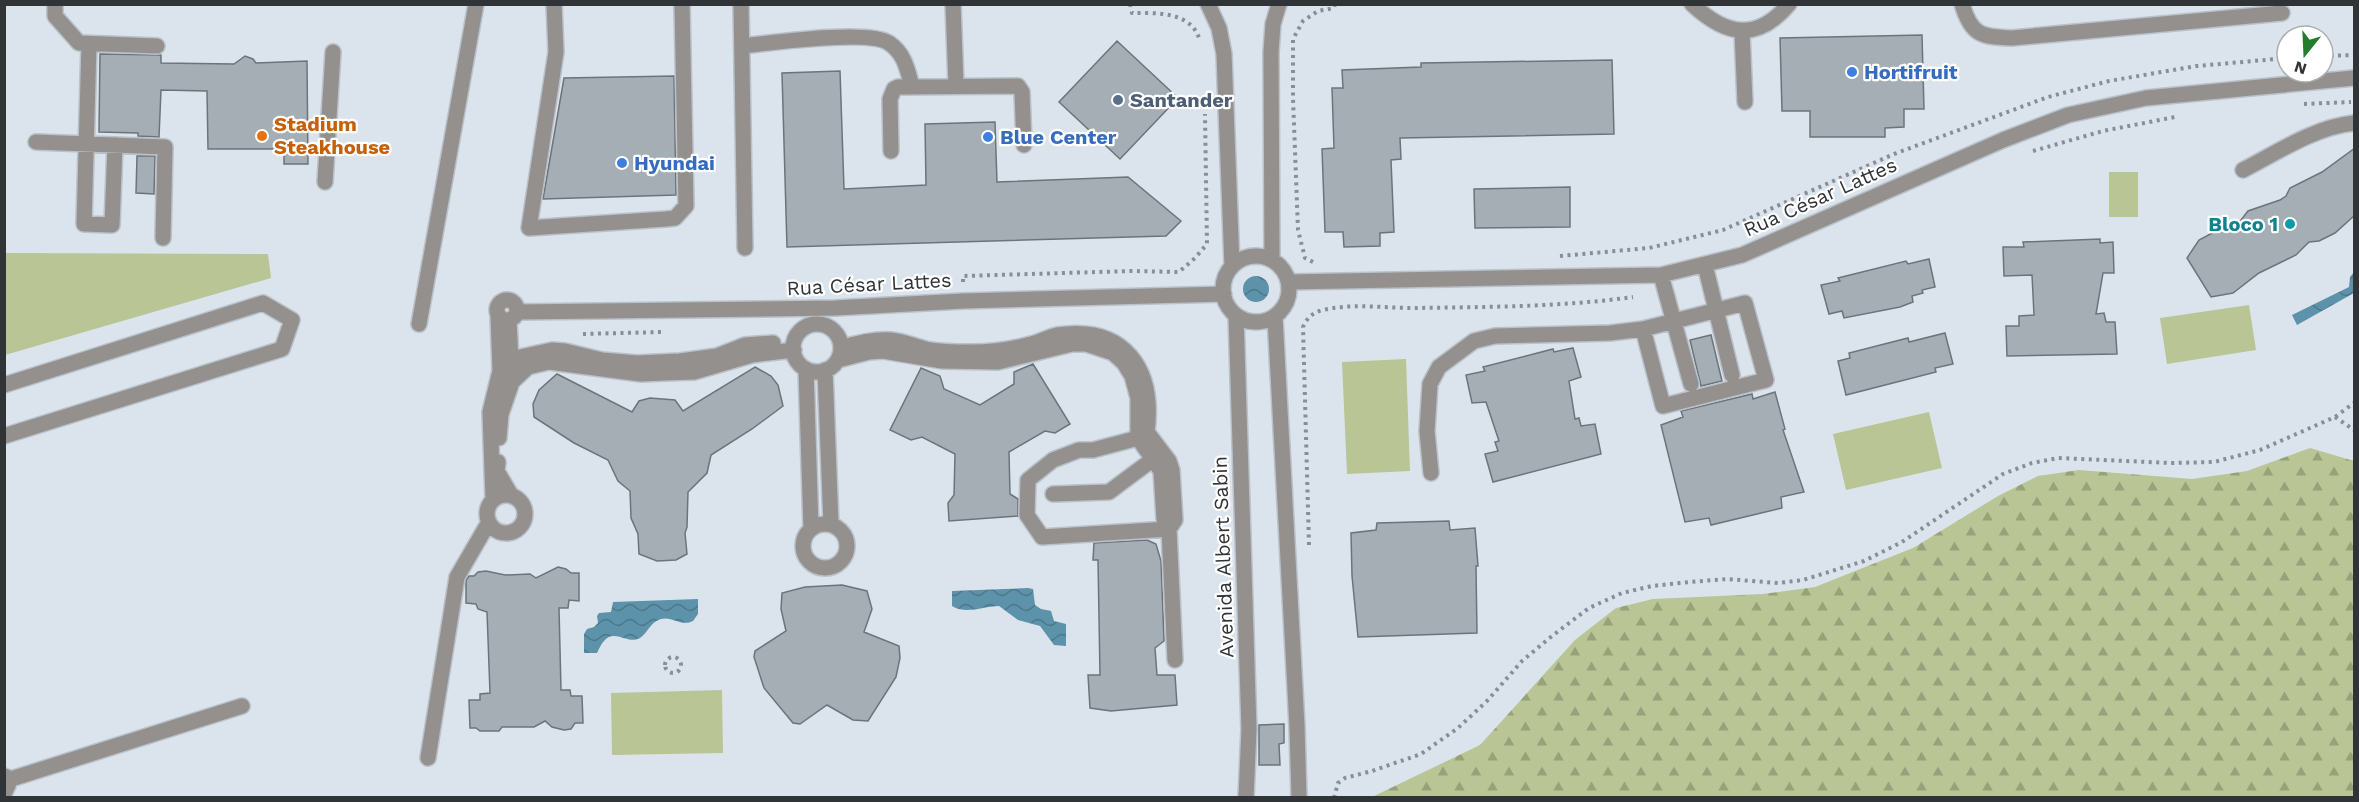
<svg xmlns="http://www.w3.org/2000/svg" width="2359" height="802" viewBox="0 0 2359 802" font-family="'Work Sans',sans-serif">
	<defs>
		<pattern id="forest-firs" width="22" height="20" patternUnits="userSpaceOnUse" patternTransform="scale(1.5)"><rect width="22" height="20" fill="#b9c594"/><path d="M5 1l3.5 6h-7zM16 11l3.5 6h-7z" fill="#97a17a"/></pattern>
		<pattern id="water-waves" width="16" height="10" patternUnits="userSpaceOnUse" patternTransform="scale(1.5)"><rect width="16" height="10" fill="#5c92aa"/><path d="M0 5q4-4 8 0t8 0" fill="none" stroke="#4c788b"/></pattern>
	</defs>
	<rect width="100%" height="100%" fill="#dbe4ed"/>
	<path fill="#b9c594" d="M2109 172H2138V217H2109Z
		M5 253 268 254 271 278 5 355Z
		M2249 305 2256 350 2167 364 2160 318Z
		M1406 359 1410 471 1347 474 1342 362Z
		M1929 412 1942 468 1846 490 1833 434Z
		M722 690 723 753 612 755 611 693Z"/>
	<path fill="url(#forest-firs)" d="M2310 448 2354 461V797H1372L1480 745 1575 640 1616 608 1653 599 1763 594 1815 587 1913 548 1998 496 2038 476 2079 470 2192 479 2247 471Z"/>
	<path fill="url(#water-waves)" d="M2354 272V293L2297 325 2292 315 2349 287 2350 277Z
		M1243 289a13 13 0 1 1 26 0a13 13 0 1 1-26 0Z
		M1028 588 1033 589 1035 605 1041 609 1051 611 1054 621 1066 624V646L1054 645 1040 626 1018 620 999 606C983 606 967 615 952 606V591Z
		M698 599V614L693 621C681 627 673 616 661 619 650 622 648 633 640 638 628 645 614 628 604 641 601 644 599 649 597 653H584V634L587 629 594 627 598 623 597 616 599 613 611 612 613 602Z"/>
	<path fill="#a5adb5" stroke="#6c747b" stroke-width="1.5" d="M1922 35 1924 109H1904V127L1885 128V137H1810V111H1782L1780 38Z
		M1117 41 1178 98 1120 159 1059 102Z
		M100 54 161 55V63L234 64 245 56 253 59 256 63 307 61 308 164H284V149H208L207 91 161 90 159 137 138 136V133L99 132Z
		M1612 60 1614 134 1400 138 1401 159 1391 160 1394 232 1380 233V246L1344 247 1343 232H1325L1322 149 1334 148 1332 88H1343L1342 70 1421 67V63Z
		M840 71 844 189 926 185 925 124 995 122 997 182 1128 177 1181 221 1166 236 787 247 782 73Z
		M674 76 676 195 543 199 564 78Z
		M2355 148V215L2335 233 2319 241 2309 242 2296 255 2259 273 2233 293 2211 297 2187 258 2199 240 2216 231 2230 228 2241 220 2248 211 2280 200 2286 196 2290 188 2322 172Z
		M137 156H155L154 194 136 193Z
		M1570 187V227L1475 228 1474 189Z
		M2100 239V243L2113 242 2114 273H2103L2096 314 2104 313 2106 322H2115L2117 354 2007 356 2006 326H2019V316L2034 315 2032 275 2004 276 2003 247H2024L2023 242Z
		M1929 259 1935 287 1922 290 1923 293 1912 296 1913 302 1900 307 1844 318 1842 311 1829 314 1821 285 1840 281 1838 278 1906 261 1908 264Z
		M1945 333 1953 364 1935 368 1936 372 1846 395 1838 361 1850 358 1849 353 1908 338 1909 342Z
		M1711 335 1722 381 1701 386 1690 340Z
		M1573 348 1581 377 1569 381 1575 419 1579 418 1581 426 1595 424 1601 454 1493 482 1485 454 1498 451 1495 442 1499 441 1486 402 1472 403 1466 375 1485 371 1483 367 1553 349 1554 352Z
		M1033 364 1070 424 1055 433 1045 431 1009 452 1010 494 1018 499V516L949 521 948 503 954 495 955 454 922 437 911 440 890 430 921 368 940 376 944 389 980 405 1014 384V372Z
		M755 367 771 376 778 385 783 406 752 429 711 455 707 473 688 492 687 527 685 533 687 554 676 560 657 561 639 554 638 534 631 518 630 491 618 481 608 460 574 443 534 417 533 404 539 390 557 374 632 412 639 401 650 398 675 400 683 411Z
		M1775 392 1785 429 1783 430 1804 492 1781 497 1782 508 1711 525 1709 518 1685 522 1661 425 1683 417 1681 411 1752 394 1753 399Z
		M1449 521 1450 530 1475 528 1478 566H1476L1477 633 1358 637 1352 576 1351 533 1376 530 1377 523Z
		M1147 540 1156 544 1161 561 1164 641 1155 648 1157 675H1175L1177 705 1111 711 1090 708 1088 675H1100L1098 560H1093L1094 543Z
		M558 567 566 569 571 573H579V601L569 600 568 608H559L561 690H570L571 696H582L583 723H575L571 729 564 730 552 727 545 721 534 727H502L499 731H480L476 728H470L469 700H480V694L490 693 487 612 478 609 476 604 466 603V580L469 576H474L478 572 486 571 505 575 530 574 536 578Z
		M842 585 867 591 872 609 864 632 899 646 900 658 896 677 868 721 853 720 827 705 800 724 793 723 764 688 754 657 755 651 786 631 781 609 782 593 805 587Z
		M1284 724V743L1279 744 1280 765H1259V725Z"/>
	<g fill="none" stroke-linecap="round" stroke-linejoin="round">
		<defs>
			<path id="minor" d="M55 4V16L79 43 157 46
				M554 4 556 52 529 228 666 219 675 218 686 206 682 4
				M741 4 745 248
				M953 4 956 85
				M1208 4 1219 28 1224 54 1232 266
				M1692 4C1726 36 1757 42 1789 4
				M1962 4C1971 35 1981 37 2012 38L2282 13
				M1742 32 1745 102
				M89 44 84 224 112 225 115 145
				M742 46C770 43 869 29 889 43 905 54 907 69 912 86
				M36 142 165 147 163 238
				M891 151 890 99 894 89 898 87 1018 86 1022 92 1024 145
				M2243 170C2278 152 2315 127 2354 123
				M325 182 333 52
				M1223 289a33 33 0 1 1 66 0a33 33 0 1 1-66 0Z
				M1272 260 1271 52 1273 24 1279 4
				M1705 265 1732 375
				M1661 275 1691 384
				M1289 282 1661 275 1742 255 2003 140 2068 115 2146 98 2354 78
				M497 310a10 10 0 1 1 20 0a10 10 0 1 1-20 0Z
				M1745 303 1766 380 1663 406 1643 329Z
				M517 312 835 308 963 301 1224 294
				M1236 315 1249 729 1246 798
				M1275 317 1297 726 1299 798
				M419 324 476 4
				M793 348a24 24 0 1 1 48 0a24 24 0 1 1-48 0Z
				M841 348C857 343 874 339 891 340 903 341 914 346 926 349 941 352 958 352 972 352 991 352 1013 349 1031 344 1040 342 1048 337 1057 335 1125 325 1155 369 1147 432L1169 461 1172 470 1175 520 1169 529
				M511 359 552 350 565 351 602 360 637 363 680 361 717 356 745 345 773 343
				M838 360 869 352 883 351 942 361 998 362 1072 344H1086L1113 353 1124 363 1132 376 1138 398V438L1161 471 1164 519 1169 529 1175 660
				M806 369 811 528
				M825 370 831 524
				M512 382 528 367 549 362 641 374 664 373 694 372 752 355 794 350
				M4 385 263 303 292 320 282 349 4 436
				M499 438 501 414 512 382 509 320
				M1138 438 1093 450H1079L1053 460 1028 480 1027 515 1042 537 1169 529
				M498 462 497 471 511 495
				M1431 473 1427 431 1430 384 1439 367 1474 341 1495 336 1610 333 1643 329
				M1053 494 1109 492 1160 454
				M487 514a19 19 0 1 1 38 0a19 19 0 1 1-38 0Z
				M493 499 490 412 500 371 498 314
				M803 546a22 22 0 1 1 44 0a22 22 0 1 1-44 0Z
				M428 758 457 577 489 522
				M4 776 11 779 4 794
				M11 779 242 706"/>
		</defs>
		<use href="#minor" stroke="#b9c1c9" stroke-width="18"/>
		<path stroke="#888e94" stroke-width="4" stroke-dasharray="3 4.5" stroke-linecap="butt" d="M1130 4 1132 13C1157 13 1192 11 1200 41
			M2323 56 2354 55
			M2304 104 2351 102
			M2033 151 2103 131 2175 117
			M1560 256 1649 248 1723 230 1894 154 2048 97 2109 81 2197 66 2287 58
			M1313 262 1305 258 1298 230 1293 98V39L1303 21 1318 11 1334 8 1335 4
			M963 282V276L1131 271 1179 272 1195 258 1207 244 1205 114
			M583 334 662 332
			M2335 417 2354 430
			M1309 545 1303 327C1307 318 1313 312 1323 310 1352 303 1384 308 1414 308 1486 307 1562 307 1633 297
			M665 665a8 8 0 1 1 16 0a8 8 0 1 1-16 0Z
			M1334 798 1338 783 1345 778 1372 771 1421 754 1458 728 1487 701 1522 661 1552 636 1589 608 1622 593 1652 586 1690 582 1727 579 1778 583 1803 580 1864 561 1902 542 2003 474 2032 463 2058 458 2171 463 2214 462 2260 450 2335 417 2354 403"/>
		<use href="#minor" stroke="#94908d" stroke-width="15"/>
	</g>
	<g fill="#3f7fe0" stroke="#fff" stroke-width="2">
		<circle cx="1852" cy="72" r="6"/>
		<circle cx="988" cy="137" r="6"/>
		<circle cx="622" cy="163" r="6"/>
	</g>
	<circle fill="#5c6f8a" stroke="#fff" stroke-width="2" cx="1118" cy="100" r="6"/>
	<circle fill="#e8710a" stroke="#fff" stroke-width="2" cx="262" cy="136" r="6"/>
	<circle fill="#0f9aa8" stroke="#fff" stroke-width="2" cx="2290" cy="224" r="6"/>
	<g text-anchor="middle" dominant-baseline="central" stroke-width="4.5" stroke-linejoin="round" paint-order="stroke">
		<g font-size="20" font-weight="bold" fill="#366cbe" stroke="#fff" text-anchor="start">
			<text x="1864" y="72">Hortifruit</text>
			<text x="1000" y="137">Blue Center</text>
			<text x="634" y="163">Hyundai</text>
		</g>
		<g font-size="20" font-weight="bold" fill="#4e5e75" stroke="#fff" text-anchor="start">
			<text x="1130" y="100">Santander</text>
		</g>
		<g font-size="20" font-weight="bold" fill="#c56008" stroke="#fff" text-anchor="start">
			<text x="274" y="124">Stadium<tspan x="274" dy="23">Steakhouse</tspan></text>
		</g>
		<g font-size="20" fill="#303437" stroke="#fff">
			<text transform="translate(1820 197) rotate(-24)">Rua César Lattes</text>
			<text transform="translate(869 284) rotate(-3)">Rua César Lattes</text>
			<text transform="translate(1223 557) rotate(-92)">Avenida Albert Sabin</text>
		</g>
		<g font-size="20" font-weight="bold" fill="#0d838f" stroke="#fff" text-anchor="end">
			<text x="2278" y="224">Bloco 1</text>
		</g>
	</g>
	<rect width="2359" height="802" fill="none" stroke="#303437" stroke-width="12"/>
	<g transform="translate(2305 54) rotate(198)"><circle r="28" fill="#ffffff" stroke="#acaeaf" stroke-width="1.5"/>
	<path d="M0-4.5L10 22L0 15L-10 22Z" fill="#237d2c"/>
	<text y="-9" font-size="16" font-weight="bold" text-anchor="middle" fill="#303437">N</text>
	</g>
</svg>
